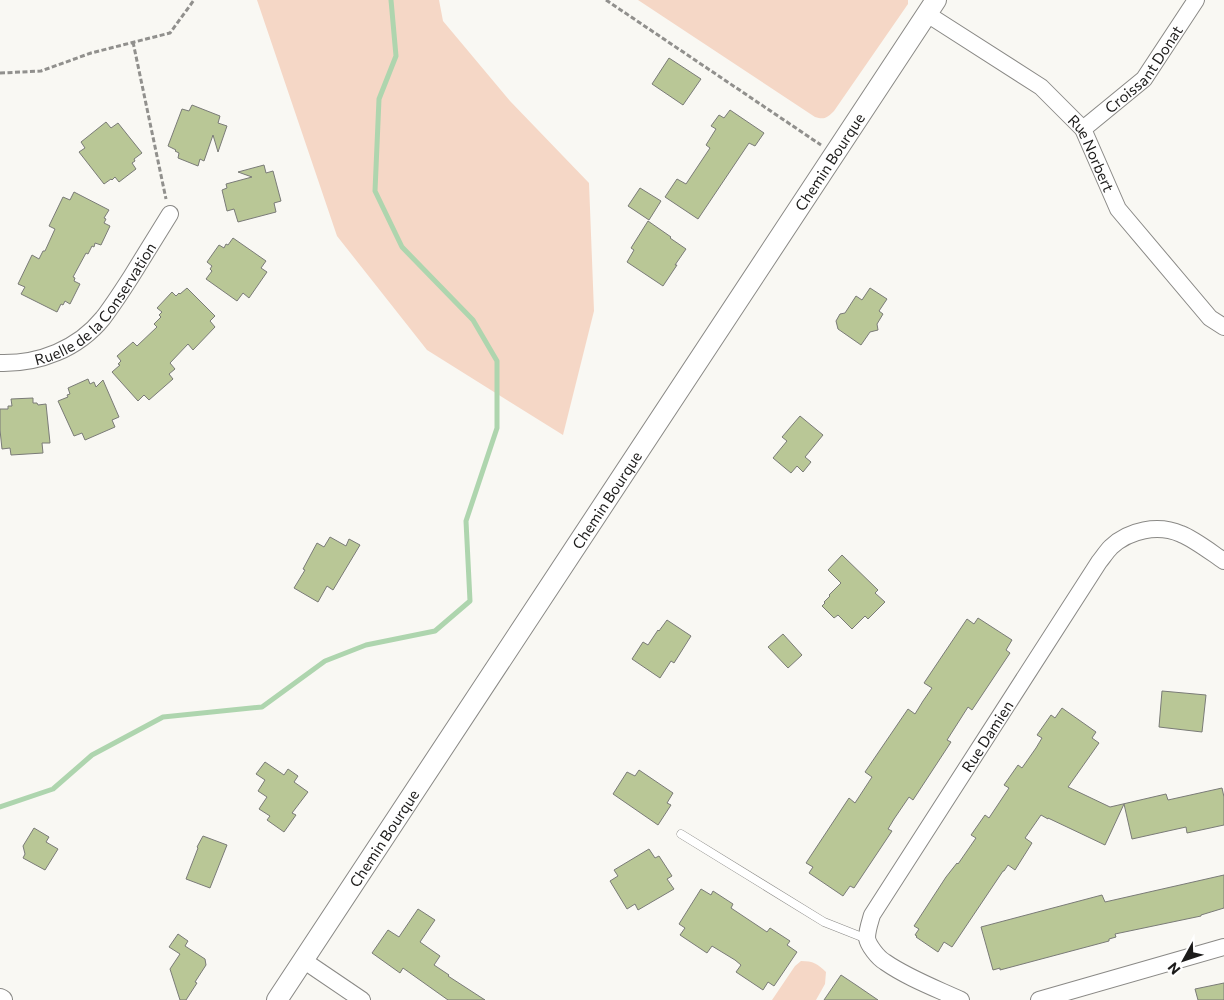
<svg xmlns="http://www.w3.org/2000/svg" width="1224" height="1000" viewBox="0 0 1224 1000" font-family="Commissioner,sans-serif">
	<rect width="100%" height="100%" fill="#f9f8f3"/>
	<path fill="#f5d7c6" d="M257 0H439L443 21 510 101 589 183 594 311 563 435 427 350 337 236Z
		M638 0H908V4L834 111C827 118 824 120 815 117Z
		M801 961C813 961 818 964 826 972L825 984 816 1000H772L795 966Z"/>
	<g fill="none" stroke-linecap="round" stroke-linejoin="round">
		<path stroke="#aed5ae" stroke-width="5" d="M0 807 53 789 92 755 163 717 262 707 325 661 366 645 435 631 470 601 466 521 497 428V361L473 320 402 247 375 191 379 99 396 56 391 0"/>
	</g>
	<path fill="#b9c796" stroke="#7a7b77" d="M669 58 701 79 683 105 652 84Z
		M192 105 220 116 218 123 227 126 218 152 213 135 204 161 200 159 198 166 178 158 179 153 175 151 176 150 168 146 182 109 189 111Z
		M730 110 764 133 755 146 749 143 698 219 665 197 677 179 686 184 710 148 706 145 716 129 711 126 719 115 724 118Z
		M106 122 111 128 118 123 142 153 134 159 135 161 132 163 136 169 119 182 115 177 112 180 111 179 104 184 79 152 85 148 81 142Z
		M264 165 266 173 273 171 281 201 274 203 276 212 238 222 234 209 227 211 222 190 227 188 226 184 252 177 238 172Z
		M640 188 661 201 649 220 628 206Z
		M74 192 109 210 104 218 106 219 104 223 110 226 101 245 95 243 94 247 92 246 88 254 86 253 73 277 75 278 74 281 80 284 70 304 65 301 63 305 61 304 57 312 21 294 25 287 18 284 32 255 39 259 43 251H45L55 229 49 226 63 197 70 200Z
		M648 221 671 237 670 238 686 249 675 265H677L663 286 627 262 634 250 631 248Z
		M233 238 266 261 261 268 267 272 249 298 243 293 237 301 206 279 212 271 210 269 212 266 207 262 219 245 224 248 226 244 228 245Z
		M187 288 215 316 210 321 215 327 193 350 188 344 170 363 175 369 169 374 173 379 149 400 144 395 138 401 112 372 120 365 118 364 121 361 117 356 133 342 137 346 157 327 154 324 161 317 159 315 162 312 157 308 172 292 176 296 179 293 180 294Z
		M870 288 887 299 879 311 883 314 877 324 878 330 870 332 861 345 838 329 836 321 840 314 845 313 856 296 862 300Z
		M88 379 90 384 94 382 96 387 103 380 119 417 112 420 115 427 85 440 82 433 74 436 58 401 68 397 67 395 70 394 68 388Z
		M33 398V403H37L38 405 46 404 50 443H42L43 453 11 455 10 448 2 449 0 430V409H8V406H12L11 399Z
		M800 416 823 435 805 457 811 462 803 472 797 466 791 473 773 458 787 441 782 437Z
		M330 537 346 546 349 539 360 545 333 590 327 586 318 602 294 588 305 570 303 569 317 543 324 547Z
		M842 555 878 590 875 593 885 602 868 619 865 616 852 629 838 615 834 618 822 606 825 603 824 602 830 596 829 595 841 583 828 570Z
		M978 618 1012 640 1006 650 1010 653 972 710 968 707 947 740 951 742 913 800 909 797 894 819 888 829 892 831 854 888 850 886 843 896 809 873 813 867 806 863 849 798 855 803 872 777 865 772 908 709 915 714 923 701 932 688 924 683 967 619 974 624Z
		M667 620 691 636 674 663 671 661 660 678 632 659 643 642 648 645 658 630 659 631Z
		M783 634 802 655 788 668 768 647Z
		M1162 691 1206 695 1202 732 1159 727Z
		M1062 708 1096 732 1092 738 1099 743 1068 787 1110 807 1166 794 1168 800 1222 788 1224 797V825L1187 833 1186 827 1132 839 1124 804 1105 845 1048 818V819L1041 815 1025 838 1032 843 1015 870 1008 865 1004 871H1003L952 947 944 942 938 952 916 937 917 936 915 935 919 929 914 926 946 877 957 863 958 864 976 838 971 835 985 815 989 818 1009 788 1004 785 1018 765 1022 768 1036 748 1042 738 1037 735 1051 715 1055 718Z
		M265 762 284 775 288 769 298 776 294 782 308 792 292 813 296 815 284 832 267 820 270 816 259 809 267 797 258 791 265 780 256 774Z
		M639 770 673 793 667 803 671 805 658 825 613 794 627 772 635 776Z
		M34 828 49 837 46 842 58 849 45 870 23 858 25 854 23 846Z
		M203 836 227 845 210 888 186 879 198 848 197 847Z
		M649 849 655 858 659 856 672 876 667 879 674 889 638 910 635 904 627 909 610 881 618 876 614 870Z
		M1224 875V908L1201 915V916L1115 934 1116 937 1109 939V941L1000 970V968L993 970 981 927 1102 895 1105 902Z
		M701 889 711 895 713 891 733 904 731 908 767 932 770 928 790 941 787 945 797 952 774 986 768 982 763 990 736 972 741 965 735 960 712 946 707 953 680 935 685 928 679 924Z
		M418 909 435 920 420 942 440 956 434 965 449 975 448 976 485 1000H448L403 968 400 973 372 953 388 930 399 937Z
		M178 934 188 941 185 946 205 959 206 965 195 982 197 983 186 1000H180L170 969 180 954 169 947Z
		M841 975 856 985 878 1000H824Z
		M1224 983V1000H1198L1195 989Z"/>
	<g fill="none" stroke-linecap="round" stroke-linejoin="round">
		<defs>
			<path id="service" d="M681 834 824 922 867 939"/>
			<g id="minor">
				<path id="s1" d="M927 14 1041 87 1083 129 1118 209 1210 318 1224 327"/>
				<path id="s2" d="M1083 129 1144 79 1196 0"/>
				<path id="s3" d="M0 363C39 364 78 349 103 318 113 305 122 291 131 277 144 256 157 235 170 214"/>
				<path d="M303 960 362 1000"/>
				<path id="s4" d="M961 1000C935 988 908 978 885 962 878 958 868 945 867 938 867 930 870 922 872 915L1099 562C1103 557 1107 551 1111 547 1129 530 1158 524 1181 534 1194 539 1212 553 1224 561"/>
				<path d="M1039 1000 1224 947"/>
			</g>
			<g id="tertiary">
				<path d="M0 999 2 1000"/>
				<path id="s5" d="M277 1000 936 0"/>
			</g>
		</defs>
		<use href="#service" stroke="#8a8986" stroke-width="9"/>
		<use href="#minor" stroke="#8a8986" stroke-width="18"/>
		<use href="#tertiary" stroke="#8a8986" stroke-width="22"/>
		<path stroke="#91908d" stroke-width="3" stroke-dasharray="5 2.5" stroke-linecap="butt" d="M606 0 821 145
			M133 42 166 199
			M0 73 41 71 91 53 170 33 194 0"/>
		<use href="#service" stroke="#fff" stroke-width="8"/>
		<use href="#minor" stroke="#fff" stroke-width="16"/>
		<use href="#tertiary" stroke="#fff" stroke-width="20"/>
	</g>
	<g text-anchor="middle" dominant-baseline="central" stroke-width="4" stroke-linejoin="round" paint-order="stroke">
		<g font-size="15" fill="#1c1b1a" stroke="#fff">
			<text stroke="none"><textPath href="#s2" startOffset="86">Croissant Donat</textPath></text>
			<text stroke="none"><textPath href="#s1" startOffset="220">Rue Norbert</textPath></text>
			<text stroke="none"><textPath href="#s5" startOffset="1004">Chemin Bourque</textPath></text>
			<text stroke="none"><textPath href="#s3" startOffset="120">Ruelle de la Conservation</textPath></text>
			<text stroke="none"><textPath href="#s5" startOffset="599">Chemin Bourque</textPath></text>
			<text stroke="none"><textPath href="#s4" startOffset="352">Rue Damien</textPath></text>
			<text stroke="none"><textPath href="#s5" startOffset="194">Chemin Bourque</textPath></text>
		</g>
	</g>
	<g transform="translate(1184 960) rotate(230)" stroke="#ffffff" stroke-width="4" paint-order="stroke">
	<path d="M0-4L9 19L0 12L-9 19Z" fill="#1c1b1a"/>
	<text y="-8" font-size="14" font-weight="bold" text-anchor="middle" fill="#1c1b1a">N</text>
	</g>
</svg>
